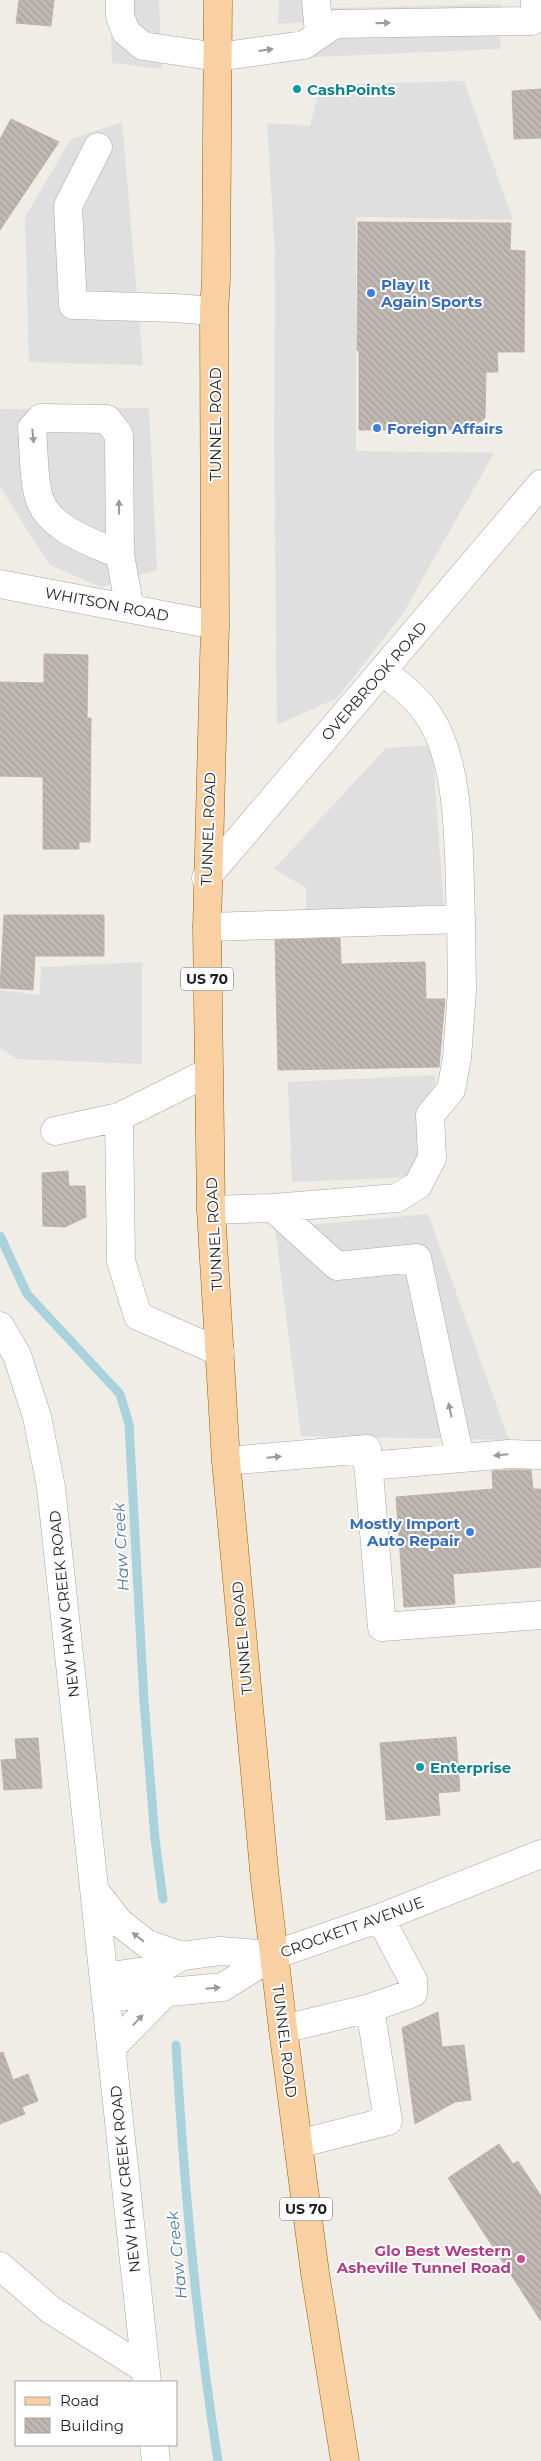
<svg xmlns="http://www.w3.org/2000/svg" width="541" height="2461" viewBox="0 0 541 2461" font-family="Montserrat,sans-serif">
	<defs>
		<pattern id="building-back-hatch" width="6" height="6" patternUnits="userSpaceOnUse" patternTransform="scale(1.25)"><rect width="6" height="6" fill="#c0b8b2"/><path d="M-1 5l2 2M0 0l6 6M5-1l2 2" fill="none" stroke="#a59e99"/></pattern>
	</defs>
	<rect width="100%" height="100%" fill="#f0ece6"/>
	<path fill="#dfdfdf" d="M110 0H159L162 69 112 63Z
		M279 0H329L330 8 501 4 500 49 313 57 311 22 278 24Z
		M464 81 513 220 356 217V451L494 453 402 615 337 698 277 725 274 440 275 254 267 123 310 126 321 85Z
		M122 122 143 365 29 362 25 217 71 139Z
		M149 408 157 570 101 587 50 565 0 487V409Z
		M432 745 444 909 306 914V888L274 869 386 748Z
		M142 962V1064L17 1059 0 1048V990L40 995 41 967Z
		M435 1075 439 1176 292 1182 288 1082Z
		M428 1214 509 1440 301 1436 275 1228Z"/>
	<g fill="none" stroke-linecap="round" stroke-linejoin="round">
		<path stroke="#a8d2dc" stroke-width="9" d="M0 1236 27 1294 120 1394 129 1424 144 1701 155 1839 163 1899
			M176 2045C184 2185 196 2323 218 2461"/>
	</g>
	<path fill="url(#building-back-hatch)" stroke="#c1b2a9" d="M19 0H54L51 26 16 23Z
		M541 89V138L514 139 512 91Z
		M11 119 59 142 0 230V139Z
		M358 222 511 223 510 250 525 251 524 352H497L498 372H486L485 418 469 430H359V350L357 351Z
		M44 654 88 655 87 718H91L90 842H79V849H43V777L0 776V682L44 683Z
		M4 915H104V956H35L33 990 0 988Z
		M340 938 341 964 425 962 426 999H445L439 1067 278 1070 275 940Z
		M68 1171 69 1186H85L86 1217 65 1227 43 1226 42 1173Z
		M509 1470H531L533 1489H541V1567L453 1574 455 1604 404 1607 396 1497 493 1489 492 1471Z
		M456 1737 460 1791 438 1793 440 1815 386 1820 380 1743Z
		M38 1738 42 1788 4 1790 1 1760 17 1759 15 1739Z
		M438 2012 442 2047 464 2045 471 2100 455 2102 415 2124 402 2028Z
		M3 2052 13 2080 28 2074 38 2101 22 2107 25 2114 0 2124V2053Z
		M499 2144 513 2164 518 2161 541 2196V2321L448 2178Z"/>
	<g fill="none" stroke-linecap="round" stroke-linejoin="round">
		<defs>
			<path id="minor" d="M120 0V16L126 32 143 46 218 57 304 45 335 24 532 21 535 13V0
				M316 0 319 34
				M98 147 68 206 73 305 175 308 214 311
				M120 555C92 542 46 529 38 494 33 473 34 450 32 428L41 418 107 419 119 435 120 555 130 609
				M0 584 215 625
				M206 878 541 484
				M207 927 461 919C458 858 463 768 429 716 417 698 400 684 382 672
				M209 1072 119 1117 121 1261 138 1316 220 1352
				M55 1131 119 1117
				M273 1208 397 1198 418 1185 432 1158 430 1115 451 1090 457 1058 462 990 461 919
				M211 1210 273 1208 337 1266 417 1258 460 1458
				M0 1326 17 1355 37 1417 51 1487 147 2382
				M226 1461 367 1449 382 1627 541 1615
				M368 1466 509 1454 541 1455
				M95 1891 119 1922 147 1944 182 1956
				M104 1977 159 1969 182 1956 220 1951 274 1955
				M106 1998 223 1987 274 1955 380 1918 541 1854
				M370 2008 413 1993V1980L380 1918
				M283 2029 370 2008 388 2121 298 2144
				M111 2048 165 1993
				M0 2266 51 2310 145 2369
				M154 2445 156 2461"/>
			<path id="major" d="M218 0 216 281 214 311 215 625 207 927 211 1210 226 1461 265 1880 283 2029 315 2273 345 2461"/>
		</defs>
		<use href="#minor" stroke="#a6a6a6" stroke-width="29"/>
		<use href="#major" stroke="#956105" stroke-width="29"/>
		<use href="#minor" stroke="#fff" stroke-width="28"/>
		<use href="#major" stroke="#f9d0a2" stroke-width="28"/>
	</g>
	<defs><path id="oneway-solid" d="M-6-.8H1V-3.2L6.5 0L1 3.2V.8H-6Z" transform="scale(1.25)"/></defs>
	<g fill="#9a9a9a">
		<use href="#oneway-solid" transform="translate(383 23) rotate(-1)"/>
		<use href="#oneway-solid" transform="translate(266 50) rotate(-8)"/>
		<use href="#oneway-solid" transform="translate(33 436) rotate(85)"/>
		<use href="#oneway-solid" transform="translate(119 507) rotate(-90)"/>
		<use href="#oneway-solid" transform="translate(450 1410) rotate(-102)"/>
		<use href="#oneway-solid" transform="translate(501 1455) rotate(175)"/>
		<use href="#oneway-solid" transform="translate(274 1457) rotate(-5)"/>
		<use href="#oneway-solid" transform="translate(138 1937) rotate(-142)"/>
		<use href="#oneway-solid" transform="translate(213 1988) rotate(-5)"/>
		<use href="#oneway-solid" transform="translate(138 2020) rotate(-46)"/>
	</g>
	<g fill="#0f9aa8" stroke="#fff" stroke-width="2">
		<circle cx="297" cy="89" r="5"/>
		<circle cx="420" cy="1767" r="5"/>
	</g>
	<g fill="#3f7fe0" stroke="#fff" stroke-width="2">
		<circle cx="371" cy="293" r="5"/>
		<circle cx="377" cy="428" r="5"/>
		<circle cx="470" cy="1532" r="5"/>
	</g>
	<circle fill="#d1479c" stroke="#fff" stroke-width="2" cx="521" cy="2259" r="5"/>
	<g text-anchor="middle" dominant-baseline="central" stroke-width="4" stroke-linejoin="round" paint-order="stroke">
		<g fill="#fff" stroke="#626262" stroke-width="1">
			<rect x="181" y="967.5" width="52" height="23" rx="4"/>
			<rect x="280" y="2197.5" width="52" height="23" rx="4"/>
		</g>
		<g font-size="14" font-weight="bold" fill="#1f1f1f">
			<text x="207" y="979">US 70</text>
			<text x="306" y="2209">US 70</text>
		</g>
		<g font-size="15" font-weight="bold" fill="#0d838f" stroke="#fff" text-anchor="start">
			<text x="307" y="89">CashPoints</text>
			<text x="430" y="1767">Enterprise</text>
		</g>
		<g font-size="15" font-weight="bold" fill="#366cbe" stroke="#fff" text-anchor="start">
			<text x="381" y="284">Play It<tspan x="381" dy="17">Again Sports</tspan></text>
			<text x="387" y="428">Foreign Affairs</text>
			<text x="460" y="1523" text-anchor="end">Mostly Import<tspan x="460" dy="17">Auto Repair</tspan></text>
		</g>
		<g font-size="15" fill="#1f1f1f" stroke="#fff">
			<text transform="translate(215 424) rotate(-90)">TUNNEL ROAD</text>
			<text transform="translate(107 604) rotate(11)">WHITSON ROAD</text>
			<text transform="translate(374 681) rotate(-49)">OVERBROOK ROAD</text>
			<text transform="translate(208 829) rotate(-88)">TUNNEL ROAD</text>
			<text transform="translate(214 1234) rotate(-93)">TUNNEL ROAD</text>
			<text transform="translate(64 1604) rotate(-96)">NEW HAW CREEK ROAD</text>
			<text transform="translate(242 1638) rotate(-95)">TUNNEL ROAD</text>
			<text transform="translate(352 1927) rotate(-20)">CROCKETT AVENUE</text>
			<text transform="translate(285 2041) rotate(83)">TUNNEL ROAD</text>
			<text transform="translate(125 2179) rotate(-96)">NEW HAW CREEK ROAD</text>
		</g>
		<g font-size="15" font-weight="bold" fill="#b23c85" stroke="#fff" text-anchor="end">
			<text x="511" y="2250">Glo Best Western<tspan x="511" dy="17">Asheville Tunnel Road</tspan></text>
		</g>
		<g font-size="16" font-style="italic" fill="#4b7aa4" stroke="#fff">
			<text transform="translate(121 1547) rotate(-93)">Haw Creek</text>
			<text transform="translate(177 2255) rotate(-96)">Haw Creek</text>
		</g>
	</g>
	<rect x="15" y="2381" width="162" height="65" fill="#ffffff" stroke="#a5a5a5"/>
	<rect x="25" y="2397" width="25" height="8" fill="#f9d0a2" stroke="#a5a5a5"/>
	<text x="60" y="2406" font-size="15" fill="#1f1f1f">Road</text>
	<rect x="25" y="2418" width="25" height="15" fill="url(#building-back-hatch)" stroke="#a5a5a5"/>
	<text x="60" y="2431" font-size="15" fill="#1f1f1f">Building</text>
</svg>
